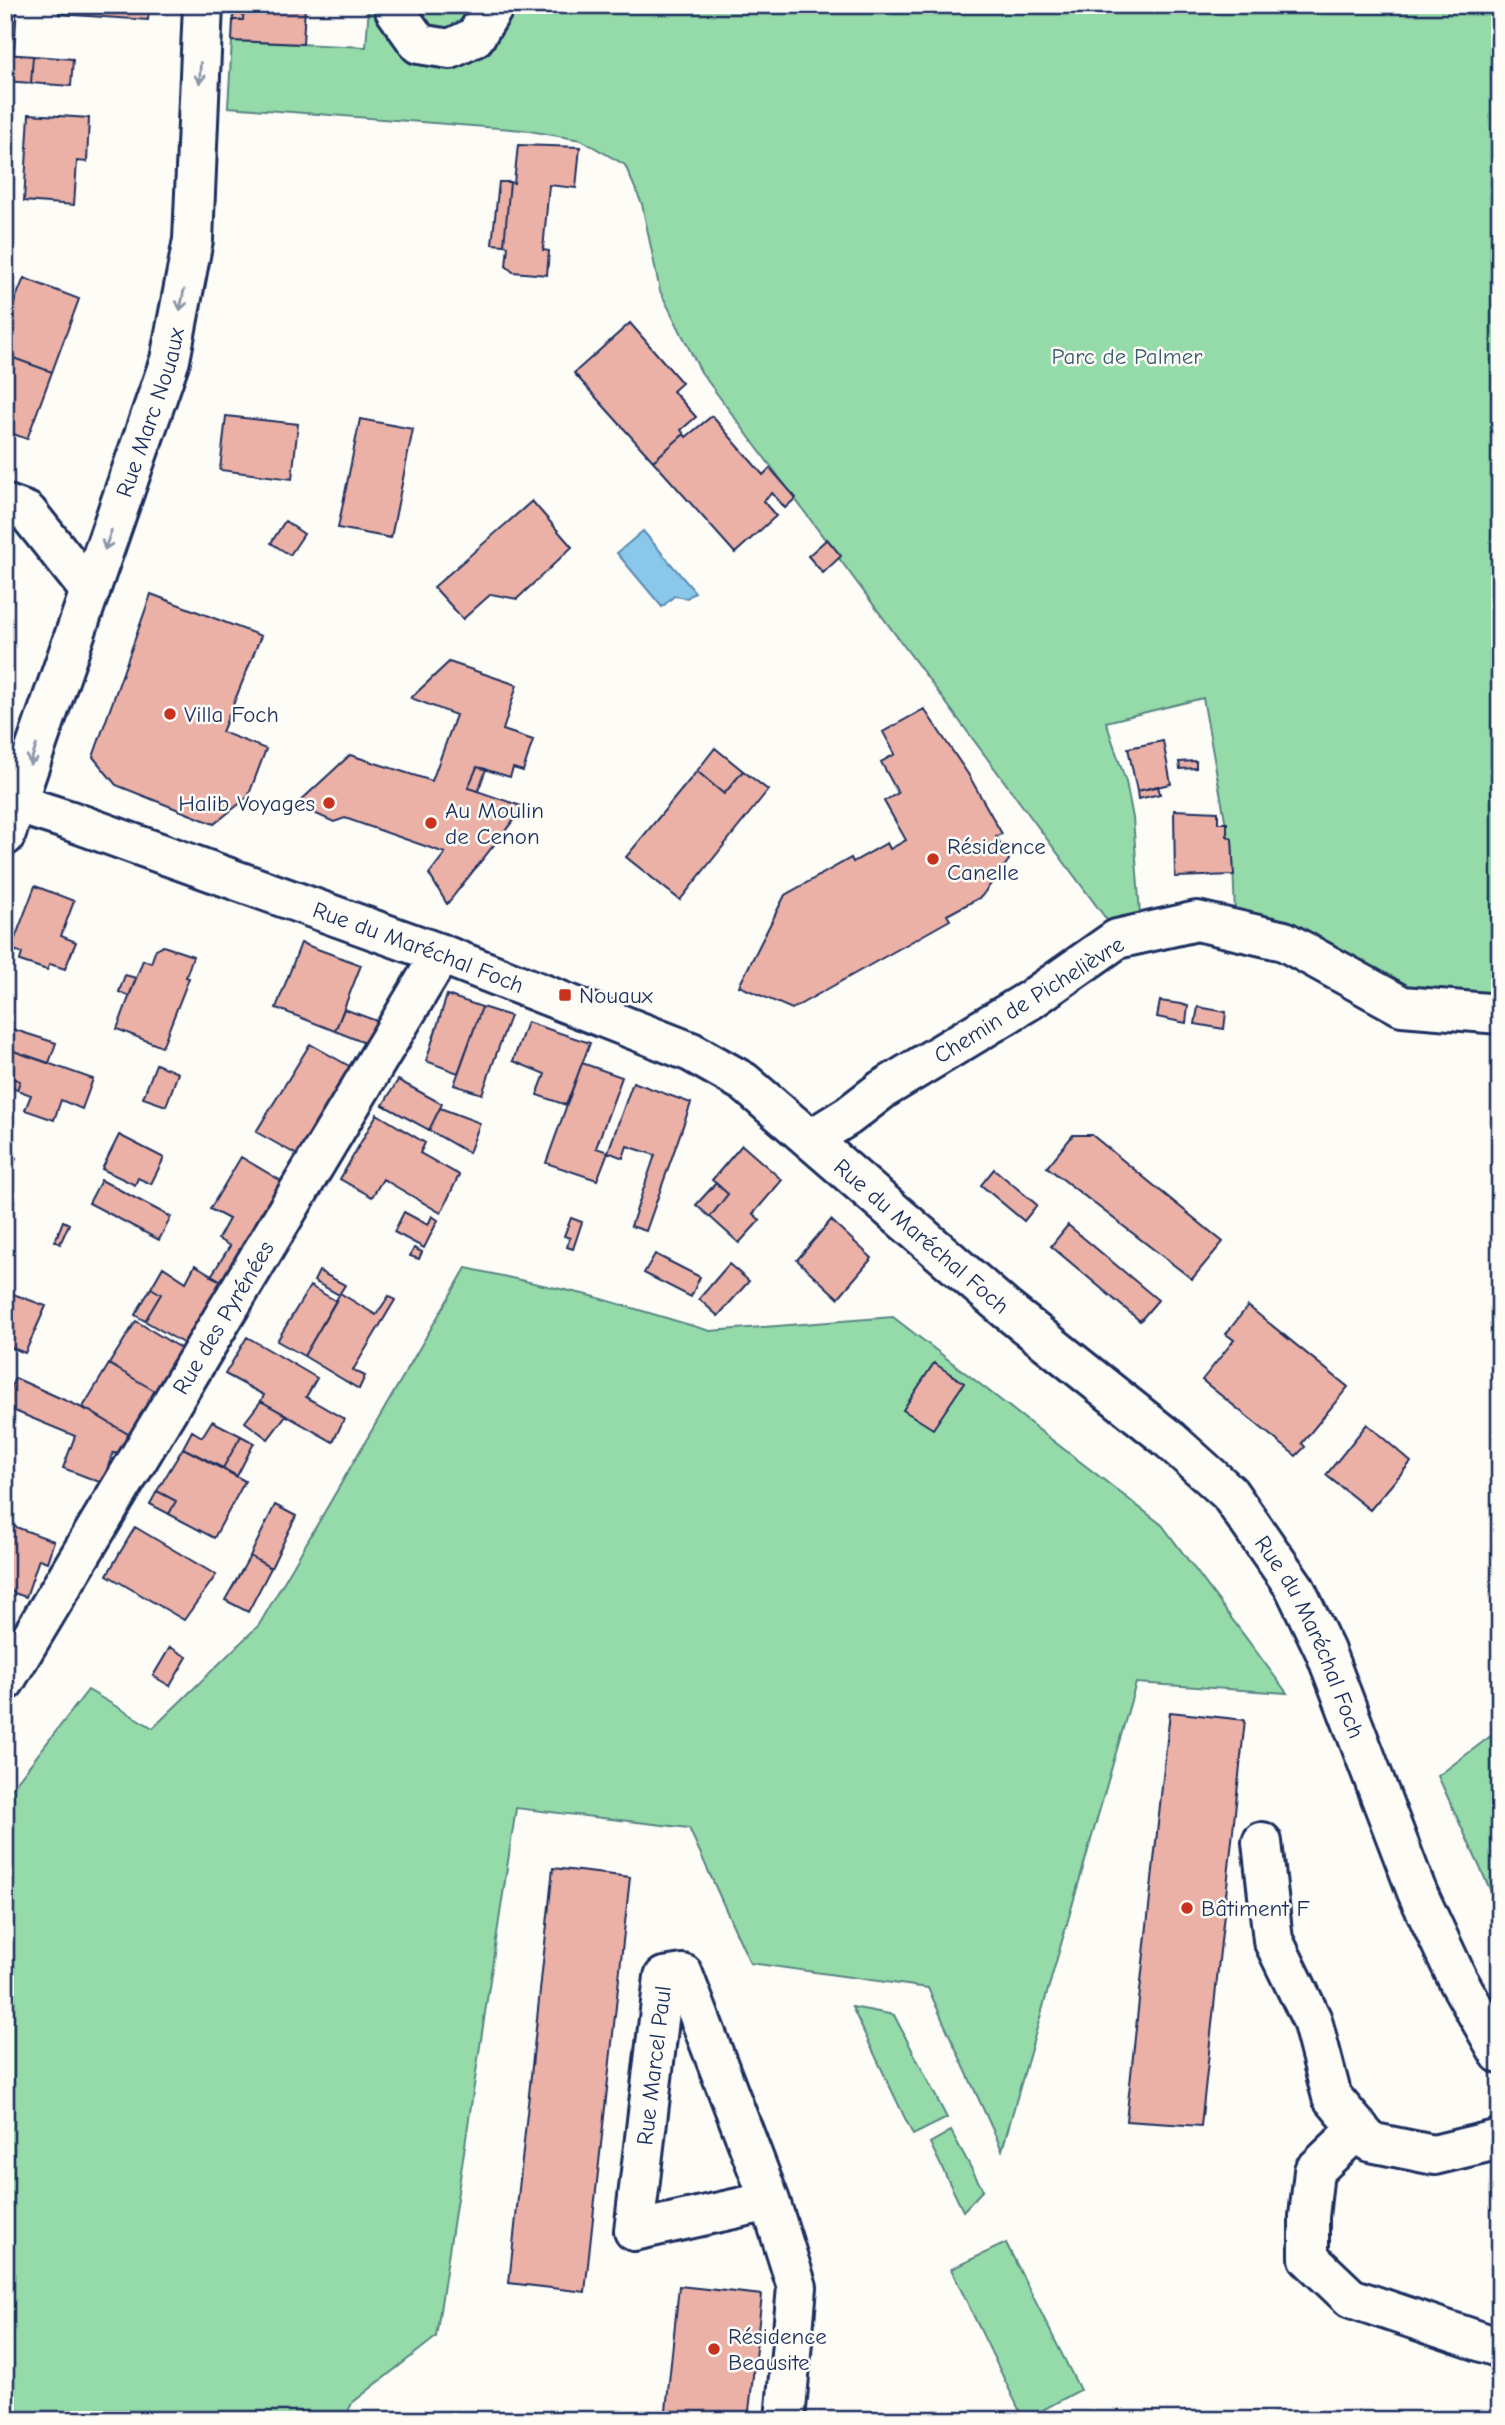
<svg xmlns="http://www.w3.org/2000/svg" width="1505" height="2425" viewBox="0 0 1505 2425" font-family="'Comic Neue',sans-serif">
	<rect width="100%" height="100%" fill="#fdfcf7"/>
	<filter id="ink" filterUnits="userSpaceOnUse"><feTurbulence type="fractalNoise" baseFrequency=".0143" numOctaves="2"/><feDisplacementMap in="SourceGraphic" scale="14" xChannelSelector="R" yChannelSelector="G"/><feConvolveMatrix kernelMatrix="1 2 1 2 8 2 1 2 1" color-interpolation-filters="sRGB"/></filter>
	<g filter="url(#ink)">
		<path fill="#95dba9" stroke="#588584" stroke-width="2" d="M369 5H1500V1012L1451 990 1402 986 1235 913 1232 840 1228 836 1203 698 1106 722 1126 782 1133 818 1140 914 1110 924 701 372 660 291 642 204 625 165 581 140 524 130 228 107 232 41 366 47Z
			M466 1268 592 1296 710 1331 893 1317 1162 1525 1287 1693 1136 1683 1002 2150 928 1988 750 1963 689 1828 516 1808 436 2337 352 2403 344 2420H5V1797L88 1690 153 1728 259 1625Z
			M1500 1729V1911L1438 1776Z
			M852 2007 894 2015 947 2118 913 2135Z
			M951 2131 983 2190 963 2211 930 2143Z
			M1006 2243 1080 2390 1024 2420 951 2269Z"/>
		<path fill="#89c8ea" stroke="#5d8bb2" stroke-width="2" d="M643 531 695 592 687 598 674 596 662 607 617 553Z"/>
		<path fill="#ebb1a7" stroke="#1b2f5e" stroke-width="2" d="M7 5H17L14 55 5 54Z
			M59 5H149L148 20 59 14Z
			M234 5H244L243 20H233Z
			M244 5H305L303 44 232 41 233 20H243Z
			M5 54 33 56 31 83 5 81Z
			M33 56 73 59 71 86 31 83Z
			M29 114 89 118 87 162 77 161 74 205 24 201Z
			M518 145 580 147 576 188 549 185 543 250 549 251 547 275 513 272 506 266 508 246 504 245 510 182 514 183Z
			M499 182H510L504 245 492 244Z
			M24 278 79 299 52 372 5 355V325Z
			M630 323 682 383 673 391 696 417 681 430 684 434 653 461 574 373Z
			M5 355 52 372 27 439 5 431Z
			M226 416 298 424 292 479 220 470Z
			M712 416 763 475 770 468 796 498 785 508 772 493 763 501 776 516 735 553 653 461 684 434 686 437Z
			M360 419 413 429 391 538 338 528Z
			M532 501 572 547 517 599 491 594 463 619 434 587Z
			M285 521 304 534 290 555 271 543Z
			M827 539 841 556 823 573 808 556Z
			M151 594 261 636 222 732 266 749 248 797 214 824 116 785 93 757Z
			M449 662 517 685 503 730 533 740 523 771 513 768 510 777 477 767 468 788 524 807 447 904 429 874 445 853 345 818 334 822 296 805 350 755 432 781 456 715 411 698Z
			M924 709 968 774 1002 834 996 836 1009 860 981 897 947 915 950 920 792 1009 739 986 785 895 851 858 853 862 887 843 890 849 906 840 884 801 898 793 881 762 895 754 883 732Z
			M1163 741 1171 784 1137 791 1128 748Z
			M715 748 743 771 724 794 697 771Z
			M1196 761V768L1180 769 1179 762Z
			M477 767 486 769 478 791 468 788Z
			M697 771 724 794 743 771 768 790 680 900 626 857Z
			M1158 786 1160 794 1138 799 1137 791Z
			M1174 810 1218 812V823H1227V836L1232 839 1234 875 1175 877Z
			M35 886 74 901 61 936 76 942 65 969 50 964 47 970 20 961 22 953 11 949Z
			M301 943 361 965 335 1031 276 1008Z
			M163 946 193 956 186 977 189 978 162 1047 117 1029 143 960 151 963 156 949Z
			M125 975 136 978 129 996 119 992Z
			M447 995 482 1007 458 1073 426 1061Z
			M1160 1001 1188 1005 1186 1023 1157 1017Z
			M482 1007 510 1016 482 1094 454 1085Z
			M1198 1007 1226 1012 1224 1029 1195 1024Z
			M344 1009 377 1021 365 1043 335 1031Z
			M527 1022 590 1043 566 1105 537 1095 545 1074 513 1061Z
			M9 1028 56 1043 49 1063 5 1048V1038Z
			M310 1044 351 1067 299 1156 256 1132Z
			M5 1048 93 1079 82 1109 61 1100 54 1120 25 1110 31 1095 17 1090 20 1081 5 1075Z
			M582 1063 622 1077 596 1148 608 1152 597 1180 546 1163Z
			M156 1064 178 1073 166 1106 143 1098Z
			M5 1075 20 1081 17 1090 5 1085Z
			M398 1080 442 1104 429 1130 383 1105Z
			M633 1082 691 1103 646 1231 631 1226 655 1155 627 1146 623 1158 608 1152Z
			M440 1108 480 1123 469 1153 429 1130Z
			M377 1114 425 1143 420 1153 459 1175 441 1213 383 1179 372 1197 340 1179Z
			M119 1135 164 1158 151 1184 138 1178 135 1185 102 1169Z
			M1073 1135H1092L1223 1242 1192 1279 1047 1167Z
			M742 1145 782 1180 753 1214 760 1220 739 1243 710 1217 728 1194 712 1180Z
			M5 1154 16 1158 5 1189Z
			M241 1157 283 1182 225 1283 211 1276 230 1246 218 1239 229 1219 210 1209Z
			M994 1169 1037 1205 1024 1221 981 1185Z
			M101 1180 171 1217 159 1240 89 1203Z
			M716 1183 728 1194 710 1217 696 1205Z
			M404 1212 428 1225 432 1216 438 1220 424 1248 394 1232Z
			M571 1218 582 1222 573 1249 567 1247 570 1238 564 1236Z
			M831 1220 872 1258 838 1298 797 1260Z
			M63 1221 69 1224 60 1244 55 1241Z
			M1068 1225 1158 1300 1140 1321 1051 1246Z
			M414 1248 422 1252 419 1259 410 1256Z
			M655 1254 700 1277 691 1297 644 1273Z
			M729 1264 749 1281 718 1316 699 1299Z
			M195 1265 225 1283 188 1346 145 1321 161 1294 151 1288 163 1267 186 1282Z
			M319 1271 345 1285 340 1293 376 1315 389 1296 395 1300 353 1370 365 1376 359 1389 304 1356 339 1295 314 1281Z
			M310 1286 336 1301 304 1356 277 1341Z
			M151 1288 161 1294 145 1321 135 1315Z
			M5 1291 46 1306 25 1353 5 1345Z
			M1248 1306 1348 1387 1302 1443 1305 1447 1296 1456 1202 1380 1234 1340 1226 1334Z
			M136 1321 185 1351 160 1394 109 1364Z
			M247 1337 317 1378 306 1397 344 1419 333 1442 261 1401 264 1395 225 1374Z
			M934 1363 964 1383 933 1429 903 1410Z
			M109 1364 160 1394 133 1437 83 1407Z
			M15 1378 89 1411 133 1437 124 1455 113 1453 102 1483 63 1468 75 1436 5 1407V1400Z
			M261 1401 286 1415 268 1439 245 1422Z
			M212 1421 241 1436 223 1468 183 1448 192 1431 202 1437Z
			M1367 1424 1411 1462 1370 1510 1326 1475Z
			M241 1436 254 1443 237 1476 223 1468Z
			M183 1448 245 1481 214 1538 169 1514 176 1501 157 1491Z
			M157 1491 176 1501 169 1514 150 1504Z
			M275 1505 296 1516 271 1568 250 1556Z
			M5 1523 54 1541 47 1562 39 1559 26 1597 5 1590Z
			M135 1527 216 1575 184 1620 107 1575Z
			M250 1556 271 1568 248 1612 225 1600Z
			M170 1647 187 1657 170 1686 153 1676Z
			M1170 1712 1245 1720 1201 2126 1126 2121Z
			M553 1868 630 1877 585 2292 509 2283Z
			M679 2286 762 2295 748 2420H665Z"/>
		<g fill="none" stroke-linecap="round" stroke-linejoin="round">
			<defs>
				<g id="minor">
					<path d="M395 5V10L419 44 450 49 475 37 495 5"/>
					<path d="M5 504 27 512 90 591"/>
					<path id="s1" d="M5 800 68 820 441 954 691 1052 744 1082 1007 1310 1170 1440 1229 1493 1295 1588 1325 1651 1417 1892 1458 1980 1500 2054"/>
					<path id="s2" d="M5 836 170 360 193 240 203 5"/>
					<path d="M811 1139 848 1116 883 1089 1030 1000 1117 939 1197 921 1284 941 1402 1006 1500 1014"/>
					<path id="s3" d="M5 1681 441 954"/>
					<path d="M1262 1842 1273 1940 1312 2020 1332 2097 1370 2142 1434 2155 1500 2139"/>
					<path d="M1359 2128 1314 2171 1309 2217V2258L1351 2298 1500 2348"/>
					<path id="s4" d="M770 2201 634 2231 664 1977 683 1974 770 2201 797 2287 785 2420"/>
				</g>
			</defs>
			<use href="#minor" stroke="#1b2f5e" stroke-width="44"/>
			<use href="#minor" stroke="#fdfcf7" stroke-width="38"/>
		</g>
		<defs><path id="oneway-shaft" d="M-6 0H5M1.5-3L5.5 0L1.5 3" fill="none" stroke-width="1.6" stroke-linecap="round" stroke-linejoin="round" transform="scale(1.75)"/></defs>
		<g stroke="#8c96aa">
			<use href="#oneway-shaft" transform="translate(200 73) rotate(92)"/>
			<use href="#oneway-shaft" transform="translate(182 300) rotate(101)"/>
			<use href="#oneway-shaft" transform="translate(108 540) rotate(109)"/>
			<use href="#oneway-shaft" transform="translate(33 755) rotate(109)"/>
		</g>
	</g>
	<g fill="#c8321e" stroke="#fdfcf7" stroke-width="2.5">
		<circle cx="170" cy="714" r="7"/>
		<circle cx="329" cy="803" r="7"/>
		<circle cx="431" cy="823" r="7"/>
		<circle cx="933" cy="859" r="7"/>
		<rect x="558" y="988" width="14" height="14" rx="3.5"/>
		<circle cx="1187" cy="1908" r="7"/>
		<circle cx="714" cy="2349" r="7"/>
	</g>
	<g text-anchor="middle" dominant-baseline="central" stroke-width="5" stroke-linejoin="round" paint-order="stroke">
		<g font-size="23" fill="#3a5a71" stroke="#fdfcf7">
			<text x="1127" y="356">Parc de Palmer</text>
		</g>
		<g font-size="23" fill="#1b2f5e" stroke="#fdfcf7">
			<text stroke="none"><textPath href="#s2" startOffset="448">Rue Marc Nouaux</textPath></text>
			<text stroke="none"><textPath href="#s1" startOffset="439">Rue du Maréchal Foch</textPath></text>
			<text transform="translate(1029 1000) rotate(-32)">Chemin de Pichelièvre</text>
			<text stroke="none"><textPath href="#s1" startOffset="1027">Rue du Maréchal Foch</textPath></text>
			<text stroke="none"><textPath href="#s3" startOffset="424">Rue des Pyrénées</textPath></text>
			<text stroke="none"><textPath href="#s1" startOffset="1594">Rue du Maréchal Foch</textPath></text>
			<text stroke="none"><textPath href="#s4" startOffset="306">Rue Marcel Paul</textPath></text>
		</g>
		<g font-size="23" fill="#1b2f5e" stroke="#fdfcf7" text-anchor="start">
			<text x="184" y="714">Villa Foch</text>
			<text x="315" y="803" text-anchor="end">Halib Voyages</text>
			<text x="445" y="810">Au Moulin<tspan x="445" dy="26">de Cenon</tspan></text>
			<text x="947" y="846">Résidence<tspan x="947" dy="26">Canelle</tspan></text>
			<text x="579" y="995">Nouaux</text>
			<text x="1201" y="1908">Bâtiment F</text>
			<text x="728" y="2336">Résidence<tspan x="728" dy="26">Beausite</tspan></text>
		</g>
	</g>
	<rect width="1505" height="2425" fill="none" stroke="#fdfcf7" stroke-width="28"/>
	<rect x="14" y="14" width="1477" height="2397" fill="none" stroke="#1b2f5e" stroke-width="2.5" filter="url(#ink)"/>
</svg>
